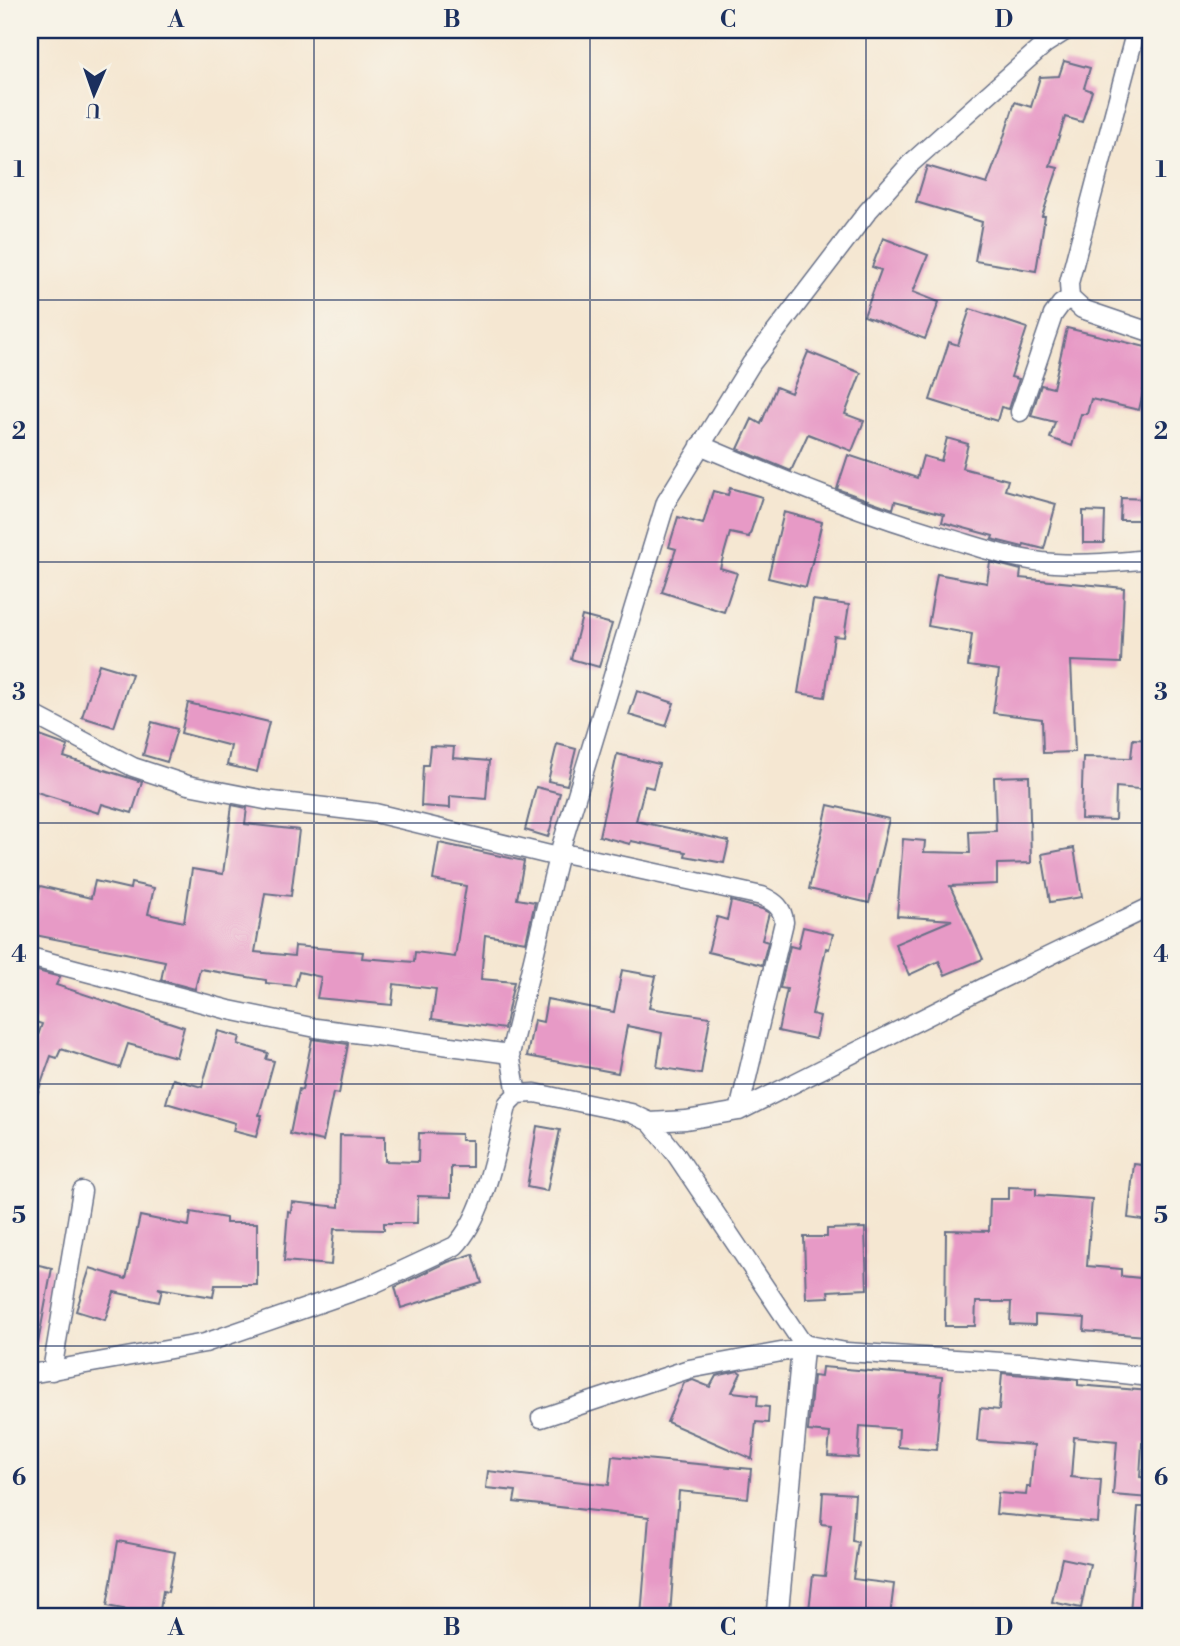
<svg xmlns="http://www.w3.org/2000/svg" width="1180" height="1646" viewBox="0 0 1180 1646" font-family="'Libre Bodoni',serif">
	<rect width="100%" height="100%" fill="#f7f3e8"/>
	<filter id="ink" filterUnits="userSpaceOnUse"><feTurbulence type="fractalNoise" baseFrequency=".0143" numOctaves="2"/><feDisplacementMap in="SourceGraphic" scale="14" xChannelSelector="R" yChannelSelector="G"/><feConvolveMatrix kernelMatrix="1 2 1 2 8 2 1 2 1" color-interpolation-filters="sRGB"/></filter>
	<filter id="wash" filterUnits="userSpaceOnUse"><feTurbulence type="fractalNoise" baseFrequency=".00686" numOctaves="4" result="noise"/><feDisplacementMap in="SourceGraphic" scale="28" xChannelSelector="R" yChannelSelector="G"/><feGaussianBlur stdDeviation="1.57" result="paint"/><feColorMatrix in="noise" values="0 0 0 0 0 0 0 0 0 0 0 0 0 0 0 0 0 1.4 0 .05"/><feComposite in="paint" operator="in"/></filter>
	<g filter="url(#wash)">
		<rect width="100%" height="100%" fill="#f5e7d2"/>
		<g id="blocks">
			<path fill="#e79ac6" d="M1064 61 1090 68 1084 88 1092 91 1082 122 1065 117 1050 166 1058 168 1042 216H1045L1036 271 975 261 982 222 916 202 927 166 987 184 1000 149 1015 102 1031 107 1040 77 1059 76Z
				M883 238 928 255 913 292 939 302 925 339 864 316 881 270 872 267Z
				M970 309 1027 328 1011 377 1019 379 1009 409 1001 407 997 421 930 400 949 342 958 345Z
				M1067 328 1150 348V363L1139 410 1091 399 1087 414H1081L1072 446 1050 438 1055 422 1031 416 1041 385 1053 388Z
				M808 352 861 373 845 414 864 421 852 451 808 434 791 471 738 449 752 419 761 424 776 387 791 393Z
				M947 438 968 444 962 468 1008 480 1005 490 1056 504 1044 549 1024 544 1023 547 995 540 992 539 993 536 942 522 944 514 895 501 893 509 837 489 848 455 917 478 923 456 941 461Z
				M730 488 762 497 749 537 730 533 720 568 737 573 724 612 662 592 676 549 669 547 678 517 703 524 713 491 728 495Z
				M1121 498 1150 499V520H1120Z
				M1083 511 1105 512 1104 543H1083Z
				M784 512 822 522 806 587 768 578Z
				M990 562 1021 570 1020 578 1124 588 1121 663 1071 661 1075 752 1043 753 1042 719 993 713 999 670 968 666 972 634 928 626 937 574 987 583Z
				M813 600 849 605 844 637 834 636 825 697 798 693Z
				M582 616 612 624 599 667 571 659Z
				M99 664 132 674 114 727 82 717Z
				M637 691 674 703 666 726 629 715Z
				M188 703 269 722 257 772 227 765 231 746 181 733Z
				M152 722 177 729 167 762 143 755Z
				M37 735 68 746 64 757 142 782 132 813 102 804 99 813 69 804V802L30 790V760Z
				M1133 739 1150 740V790L1116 787 1115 820 1081 819 1083 757 1131 758Z
				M557 744 576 749 567 785 548 781Z
				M430 746 454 747 453 758 489 761 486 799 450 796V808L421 806 423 765H428Z
				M617 754 659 764 653 788 645 786 636 821 729 841 724 863 685 856 686 852 631 841 630 844 599 836Z
				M1029 776 1031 863 997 864V884L950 886 983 959 945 975 939 961 909 975 895 944 952 920 897 916 903 839 925 841 924 852 970 853 969 832 996 831 994 777Z
				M536 787 560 793 548 837 525 830Z
				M232 805 247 808 245 824 299 830 291 896 265 893 255 952 294 956 295 946 363 952 362 958 414 962 415 952 455 957 466 886 433 880 439 843 524 861 517 899 535 902 526 942 485 935 481 979 514 982 504 1029 432 1019 436 989 394 984 392 1005 317 998 321 977 299 972 295 986 266 983V980L200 969 195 989 161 980 165 961 30 934 40 886 91 898 95 881 130 889 131 883 154 888 148 914 184 922 192 869 223 874Z
				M828 805 889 819 869 903 809 889Z
				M1074 848 1082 897 1050 902 1042 854Z
				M731 901 762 909 769 913 762 940 768 942 762 965 708 952 717 917 727 920Z
				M803 927 833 934 829 949 826 948 812 1014 820 1016 815 1039 778 1031 787 989 780 988 790 946 798 948Z
				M30 969 60 977 56 985 184 1027 176 1057 128 1044 120 1068 61 1049 57 1058 51 1056 32 1109H30V1057L42 1024 30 1020Z
				M622 970 656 976 649 1008 710 1017 701 1074 657 1067 662 1033 627 1026 618 1073 527 1056 534 1020 543 1022 547 999 614 1012Z
				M218 1031 240 1037 238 1044 268 1053 266 1059 274 1061 259 1115H262L256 1137 233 1131 235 1123 166 1103 173 1079 202 1087Z
				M312 1039 348 1044 339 1094 333 1093 323 1141 290 1134 299 1089 302 1090Z
				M537 1126 560 1130 547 1191 527 1187Z
				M419 1133 461 1134V1140H472V1167H451V1197L418 1196 417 1223H384V1230L334 1229 331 1265 284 1261 288 1211 291 1212 292 1202 339 1207 340 1135 385 1136V1161L418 1162Z
				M1134 1164 1150 1166V1221L1128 1218Z
				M1009 1187 1036 1188V1195L1092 1199 1087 1266 1121 1269V1276L1150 1279V1330H1146V1336L1084 1331 1085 1318 1035 1315V1325L1010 1324 1011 1302H976L975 1326H945L946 1230 989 1231 990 1199H1009Z
				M191 1212 226 1218V1223H257V1285H215L213 1297 158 1288 162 1290 159 1302 114 1292 105 1320 76 1311 90 1268 126 1279 140 1216 189 1226Z
				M865 1228 867 1289 828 1291 829 1297 806 1298 804 1237H827V1229Z
				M473 1254 482 1283 401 1308 395 1287 448 1262Z
				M30 1263 52 1268 38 1343 30 1342Z
				M822 1367 942 1377 936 1450 898 1447 899 1429 860 1426 858 1458 828 1456 830 1433 808 1431 813 1376 821 1377Z
				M738 1371 741 1373 732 1392 758 1395 757 1406 769 1407 768 1423 756 1422 752 1459 667 1422 684 1383 693 1380 710 1387 716 1376Z
				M1002 1373 1078 1380V1385L1150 1391V1443H1142L1140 1477 1150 1478V1498L1113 1495 1117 1441 1074 1437 1071 1477 1101 1480 1098 1523 996 1514 998 1493 1026 1495 1027 1487H1030L1034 1445 977 1441 980 1408 999 1410Z
				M612 1456 751 1469 748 1498 679 1491 670 1616H641L649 1517 514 1502 516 1491 486 1488 488 1471 609 1485Z
				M823 1492 855 1494 852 1541 858 1542 853 1579 894 1584 890 1616H868L809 1610 813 1575 825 1576 831 1525 821 1524Z
				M1138 1507H1150V1615L1130 1614Z
				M118 1541 175 1552 168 1592 163 1591 159 1616 107 1606Z
				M1062 1558 1090 1564 1081 1608 1052 1602Z"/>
		</g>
	</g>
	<g filter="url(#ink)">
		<use href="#blocks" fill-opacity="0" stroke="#676f87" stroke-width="2"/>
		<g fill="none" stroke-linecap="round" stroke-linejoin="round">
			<defs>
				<path id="minor" d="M1136 30 1069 283 1070 298 1082 309 1150 332
					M1020 412 1053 315 1061 304 1070 298
					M700 445C784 481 867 515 955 540 988 550 1020 561 1054 563 1086 565 1118 562 1150 559
					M30 713 133 767 188 785 265 800 375 813 558 857
					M559 852 762 896C775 902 783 908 784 922L739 1111
					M30 957 229 1010 316 1028 510 1054
					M517 1094 510 1054 558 857 666 502 751 364 868 211 910 164 1045 44 1067 30
					M650 1122 686 1120 739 1111 987 986 1150 907
					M52 1371 82 1191
					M30 1374 205 1343 369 1286 455 1246C486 1214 496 1146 508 1103L517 1094 535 1093 631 1113 650 1122 675 1153 803 1344 846 1352 1034 1364 1150 1377
					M541 1418 689 1369 803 1348"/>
				<path id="tertiary" d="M777 1616 803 1344"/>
			</defs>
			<use href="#minor" stroke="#676f87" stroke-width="21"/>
			<use href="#tertiary" stroke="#676f87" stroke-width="24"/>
			<use href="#minor" stroke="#fff" stroke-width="18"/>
			<use href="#tertiary" stroke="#fff" stroke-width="21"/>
		</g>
	</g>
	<path fill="none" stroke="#1b2f5e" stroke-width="2" stroke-opacity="0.55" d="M314 30V1616M590 30V1616M866 30V1616M30 300H1150M30 562H1150M30 823H1150M30 1084H1150M30 1346H1150"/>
	<rect width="1180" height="1646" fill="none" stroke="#f7f3e8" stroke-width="77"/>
	<g transform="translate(94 94) rotate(182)" stroke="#f7f3e8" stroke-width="5" paint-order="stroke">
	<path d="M0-5L12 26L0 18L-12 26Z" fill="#1b2f5e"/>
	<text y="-10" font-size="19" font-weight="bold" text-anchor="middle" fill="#1b2f5e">U</text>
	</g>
	<rect x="38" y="38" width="1104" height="1570" fill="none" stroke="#1b2f5e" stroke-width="2.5"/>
	<g font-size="23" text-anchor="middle" font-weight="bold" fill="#1b2f5e">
		<text x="176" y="27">A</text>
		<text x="452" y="27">B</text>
		<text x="728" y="27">C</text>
		<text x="1004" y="27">D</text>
		<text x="19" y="177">1</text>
		<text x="1161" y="177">1</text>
		<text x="19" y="439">2</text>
		<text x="1161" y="439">2</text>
		<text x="19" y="700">3</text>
		<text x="1161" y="700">3</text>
		<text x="19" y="962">4</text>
		<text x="1161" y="962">4</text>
		<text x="19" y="1223">5</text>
		<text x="1161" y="1223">5</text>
		<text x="19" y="1485">6</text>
		<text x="1161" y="1485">6</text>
		<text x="176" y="1635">A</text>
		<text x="452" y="1635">B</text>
		<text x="728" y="1635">C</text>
		<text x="1004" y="1635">D</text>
	</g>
</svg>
